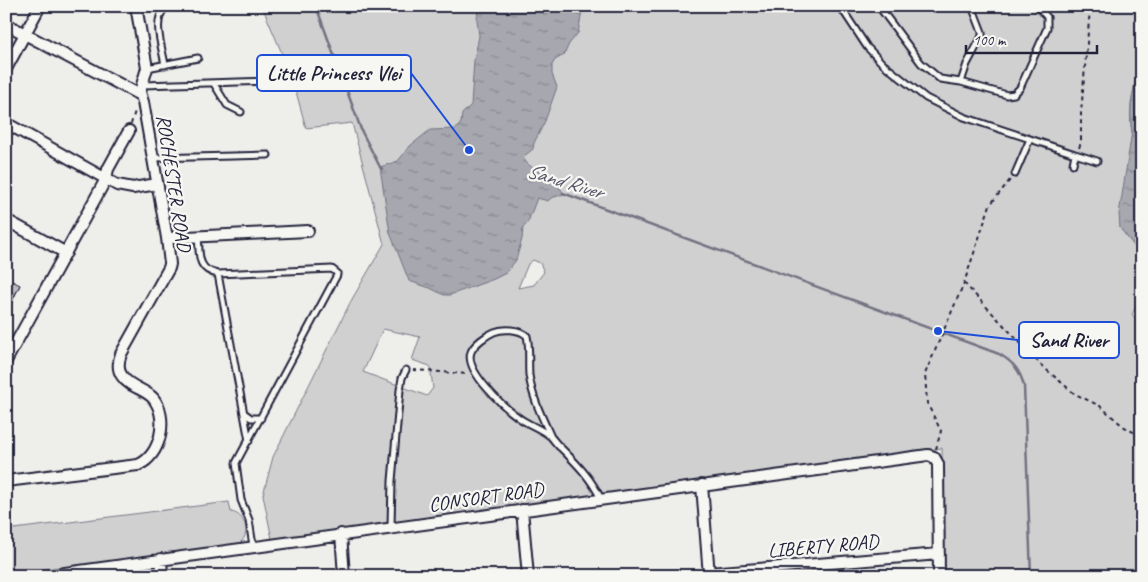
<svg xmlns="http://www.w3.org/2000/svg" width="1148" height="582" viewBox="0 0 1148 582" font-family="Caveat,sans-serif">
	<defs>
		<pattern id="water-ripples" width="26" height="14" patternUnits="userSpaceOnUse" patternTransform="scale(1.25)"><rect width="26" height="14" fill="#a7a7af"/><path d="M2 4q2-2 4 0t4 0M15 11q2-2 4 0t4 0" fill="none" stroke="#888890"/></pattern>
	</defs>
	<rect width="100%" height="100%" fill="#eeeeeb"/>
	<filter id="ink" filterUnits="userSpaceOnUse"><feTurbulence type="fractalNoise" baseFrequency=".02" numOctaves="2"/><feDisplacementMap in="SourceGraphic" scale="10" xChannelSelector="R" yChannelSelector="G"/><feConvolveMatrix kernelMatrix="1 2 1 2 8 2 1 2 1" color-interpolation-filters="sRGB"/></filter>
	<g filter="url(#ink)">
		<path fill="#d0d0d1" stroke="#797986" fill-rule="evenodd" d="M262 6H1142C1142 23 1145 46 1141 62 1135 89 1127 103 1132 132L1120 228 1139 252 1142 266V296L1132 314 1137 321 1142 323V576H943L942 448 272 539 263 495 273 457 351 301 384 244 352 123 306 128 292 77ZM533 260 540 263 544 272 534 285 518 288 528 264ZM383 329 420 337 412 360 430 366 433 388 427 396 363 372Z
			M229 502 231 512C246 514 252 536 238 544L6 576V530Z"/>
		<path fill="url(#water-ripples)" stroke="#727281" d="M478 6H583L578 33 569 44 564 55 555 60 552 65V74L557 87 545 121 534 143 533 149 523 157C528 169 545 174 556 178L558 185 564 194 551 198 548 201 537 198 528 222 523 228 522 239 516 260 506 273 494 279 450 295H444L430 288 409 281 390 233 380 167 398 161 410 146 430 130 456 129 461 123 462 114 471 105 474 60 479 36 477 20Z
			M1142 60V266L1139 252 1120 228 1119 214 1132 132C1128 107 1134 84 1142 60Z"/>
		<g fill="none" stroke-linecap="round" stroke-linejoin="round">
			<path stroke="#727281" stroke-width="2.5" d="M316 6 362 132 380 167 382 169
				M563 193 999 354C1013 362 1020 370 1024 386L1031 576"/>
			<defs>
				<path id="lane" d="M840 6 867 47 883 64 926 98 964 117 1075 154 1073 164
					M880 8 921 63 940 79 961 82 1007 95 1014 94 1020 88 1047 28V17L1037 6
					M165 65C162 46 151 19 167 6
					M147 68 198 58
					M961 82 967 64 982 36V32L972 6
					M214 84 227 105 241 112
					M143 85 270 81
					M1075 154 1097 161
					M153 158 268 155
					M1015 174 1030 139
					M198 236C200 254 196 270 218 274L332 269 337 273V275L236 463 241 500 249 520 253 546
					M218 274 249 441
					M244 413 251 418H261
					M551 437C542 417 532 397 529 375 528 362 530 348 527 336 520 329 503 328 494 332 487 335 474 344 471 352 464 371 504 407 518 417 528 425 541 428 551 437 554 440 557 445 561 448 577 464 591 478 601 499
					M391 527 392 481 400 390 402 378 406 370"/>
				<path id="street" d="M6 24 140 95
					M6 69 40 6
					M6 123 117 185 133 188 157 184
					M6 220 66 253
					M167 238 308 231
					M6 361 106 179 108 169 129 131
					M6 481 138 465C161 456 169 417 153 398 145 389 129 387 122 376 117 369 118 362 121 354L169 268 170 264 167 238 143 102 140 92 147 68 136 6
					M702 485 709 576
					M522 510 528 576
					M341 534 344 576
					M161 559 162 576
					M709 573 939 554
					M43 576 928 455 934 457 938 464 939 576"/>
			</defs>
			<use href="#lane" stroke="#22223b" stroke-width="9"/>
			<use href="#street" stroke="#22223b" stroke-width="14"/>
			<path stroke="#22223b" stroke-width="2" stroke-dasharray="4 4" stroke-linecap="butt" d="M131 124 135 111
				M1079 148 1081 142V113L1090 9 1092 6
				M964 283 1042 366 1075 394 1100 406 1123 426 1142 437
				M413 370 468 374
				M936 449 941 431 927 403 925 374 964 283 990 205 1010 180"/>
			<use href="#lane" stroke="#f6f6f2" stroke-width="5"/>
			<use href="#street" stroke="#f6f6f2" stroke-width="10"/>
		</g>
		<path fill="#a1a1a4" stroke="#22223b" d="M6 283 10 285H20L11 304 6 302Z"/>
		<path fill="#bbbbbf" stroke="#22223b" d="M12 281 20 285 12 300 6 297V283L10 285Z"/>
	</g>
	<g text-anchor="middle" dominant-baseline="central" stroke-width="4.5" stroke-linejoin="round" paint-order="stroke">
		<g font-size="20" fill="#22223b" stroke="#f6f6f2">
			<text transform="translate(174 183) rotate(81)">ROCHESTER ROAD</text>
			<text transform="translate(486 497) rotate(-8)">CONSORT ROAD</text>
			<text transform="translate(823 546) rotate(-5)">LIBERTY ROAD</text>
		</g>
		<g font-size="21" font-style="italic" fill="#575769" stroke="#f6f6f2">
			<text transform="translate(565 181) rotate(17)">Sand River</text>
		</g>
	</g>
	<path fill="none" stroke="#1d4ed8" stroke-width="2" d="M469 150L411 73M938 331L1019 340"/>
	<g fill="#1d4ed8" stroke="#f6f6f2" stroke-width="2">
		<circle cx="469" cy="150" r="5"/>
		<circle cx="938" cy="331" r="5"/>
	</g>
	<g fill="#f6f6f2" stroke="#1d4ed8" stroke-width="2">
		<rect x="257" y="55" width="154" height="36" rx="5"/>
		<rect x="1019" y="322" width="100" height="36" rx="5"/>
	</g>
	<g font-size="21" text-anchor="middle" font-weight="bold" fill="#22223b">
		<text x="334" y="80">Little Princess Vlei</text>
		<text x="1069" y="347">Sand River</text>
	</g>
	<rect width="1148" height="582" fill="none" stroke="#f6f6f2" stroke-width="25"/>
	<rect x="12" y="12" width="1123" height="557" fill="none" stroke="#22223b" stroke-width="2" filter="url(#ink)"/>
	<path d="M966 45v8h131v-8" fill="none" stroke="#22223b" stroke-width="2.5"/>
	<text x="973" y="45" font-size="15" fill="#22223b" stroke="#f6f6f2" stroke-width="4" paint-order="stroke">100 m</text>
</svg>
